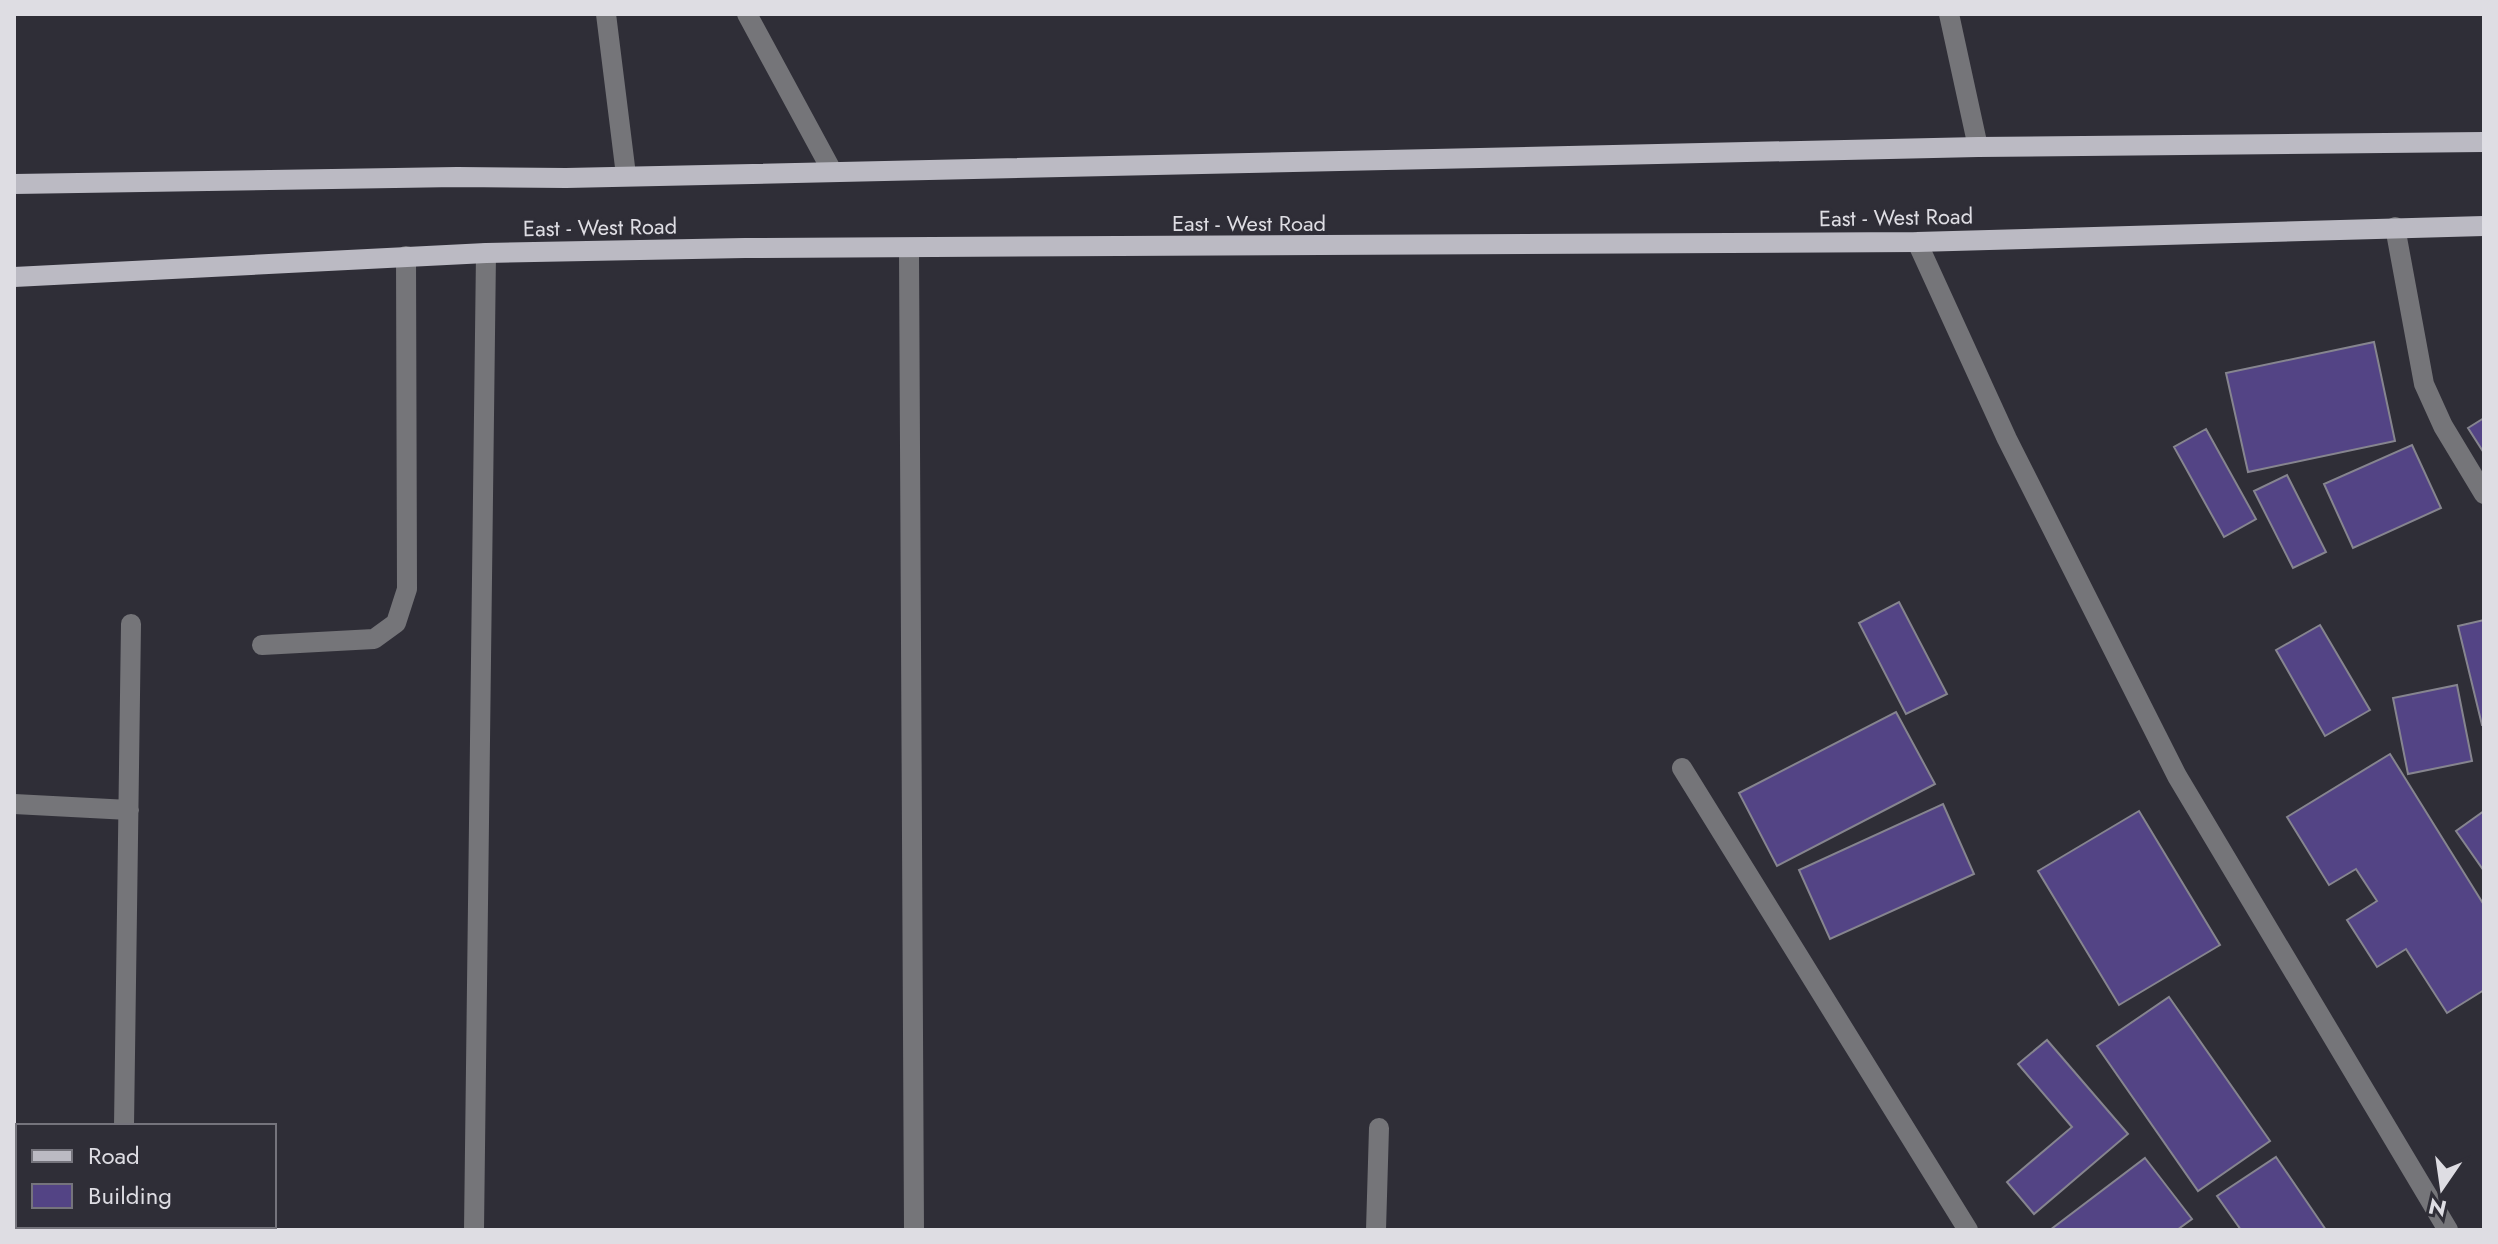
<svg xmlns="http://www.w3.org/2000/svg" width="2498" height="1244" viewBox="0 0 2498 1244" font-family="Jost,sans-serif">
	<rect width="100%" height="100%" fill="#2f2e37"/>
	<path fill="#534485" stroke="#86858f" stroke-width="2" d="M2374 342 2395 441 2248 472 2226 373Z
		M2484 418V453L2468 428Z
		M2206 429 2256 519 2224 537 2174 447Z
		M2412 445 2441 508 2353 548 2324 484Z
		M2287 475 2326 552 2293 568 2254 491Z
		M1899 602 1947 694 1906 714 1859 623Z
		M2484 620V725H2482L2458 626Z
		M2320 625 2370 710 2325 736 2276 650Z
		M2457 685 2472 761 2408 774 2393 698Z
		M1896 712 1935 784 1777 866 1739 793Z
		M2390 754 2484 905V990L2447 1013 2406 949 2377 967 2347 920 2377 901 2356 869 2329 885 2287 817Z
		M1943 804 1974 874 1830 939 1799 870Z
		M2139 811 2220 945 2119 1005 2038 871Z
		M2484 811V871L2456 831Z
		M2169 997 2270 1141 2198 1191 2097 1046Z
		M2047 1040 2128 1134 2034 1214 2007 1182 2072 1127 2018 1064Z
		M2276 1157 2326 1230H2241L2217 1196Z
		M2145 1158 2192 1219 2177 1230H2050Z"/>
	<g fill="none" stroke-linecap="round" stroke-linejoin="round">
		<path stroke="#757579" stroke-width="20" d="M606 14 626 175
			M747 14 832 171
			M1949 14 1978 147
			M2395 227 2424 384 2443 426 2484 494
			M1917 242 2007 439 2177 776 2448 1230
			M909 249 914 1230
			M262 645 374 639 396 623 407 589 406 256
			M1682 768 1968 1230
			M14 804 129 810
			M124 1126 131 624
			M123 1230V1226
			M474 1230 486 253
			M1376 1230 1379 1128"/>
		<path stroke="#bbbac3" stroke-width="20" d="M14 184 457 177 566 178 1978 147 2484 142
			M14 277 486 253 745 248 1917 242 2484 226"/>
	</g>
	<g text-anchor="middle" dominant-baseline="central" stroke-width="6" stroke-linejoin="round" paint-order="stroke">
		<g font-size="22" fill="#dedde3" stroke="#2f2e37">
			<text transform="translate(1896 217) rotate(-1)">East - West Road</text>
			<text x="1249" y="223">East - West Road</text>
			<text transform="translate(600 227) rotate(-1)">East - West Road</text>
		</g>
	</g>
	<rect width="2498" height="1244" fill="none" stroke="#dedde3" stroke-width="32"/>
	<rect x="16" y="1124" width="260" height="104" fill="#2f2e37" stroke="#75747c" stroke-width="2"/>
	<rect x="32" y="1150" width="40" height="12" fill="#bbbac3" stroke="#75747c" stroke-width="2"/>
	<text x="88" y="1164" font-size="24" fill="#dedde3">Road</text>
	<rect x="32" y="1184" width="40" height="24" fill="#534485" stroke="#75747c" stroke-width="2"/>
	<text x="88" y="1204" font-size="24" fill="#dedde3">Building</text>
	<g transform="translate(2442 1188) rotate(193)" stroke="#2f2e37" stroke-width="6" paint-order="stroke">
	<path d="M0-6L14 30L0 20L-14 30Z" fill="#dedde3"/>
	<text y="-12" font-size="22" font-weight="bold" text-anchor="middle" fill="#dedde3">N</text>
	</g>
</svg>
